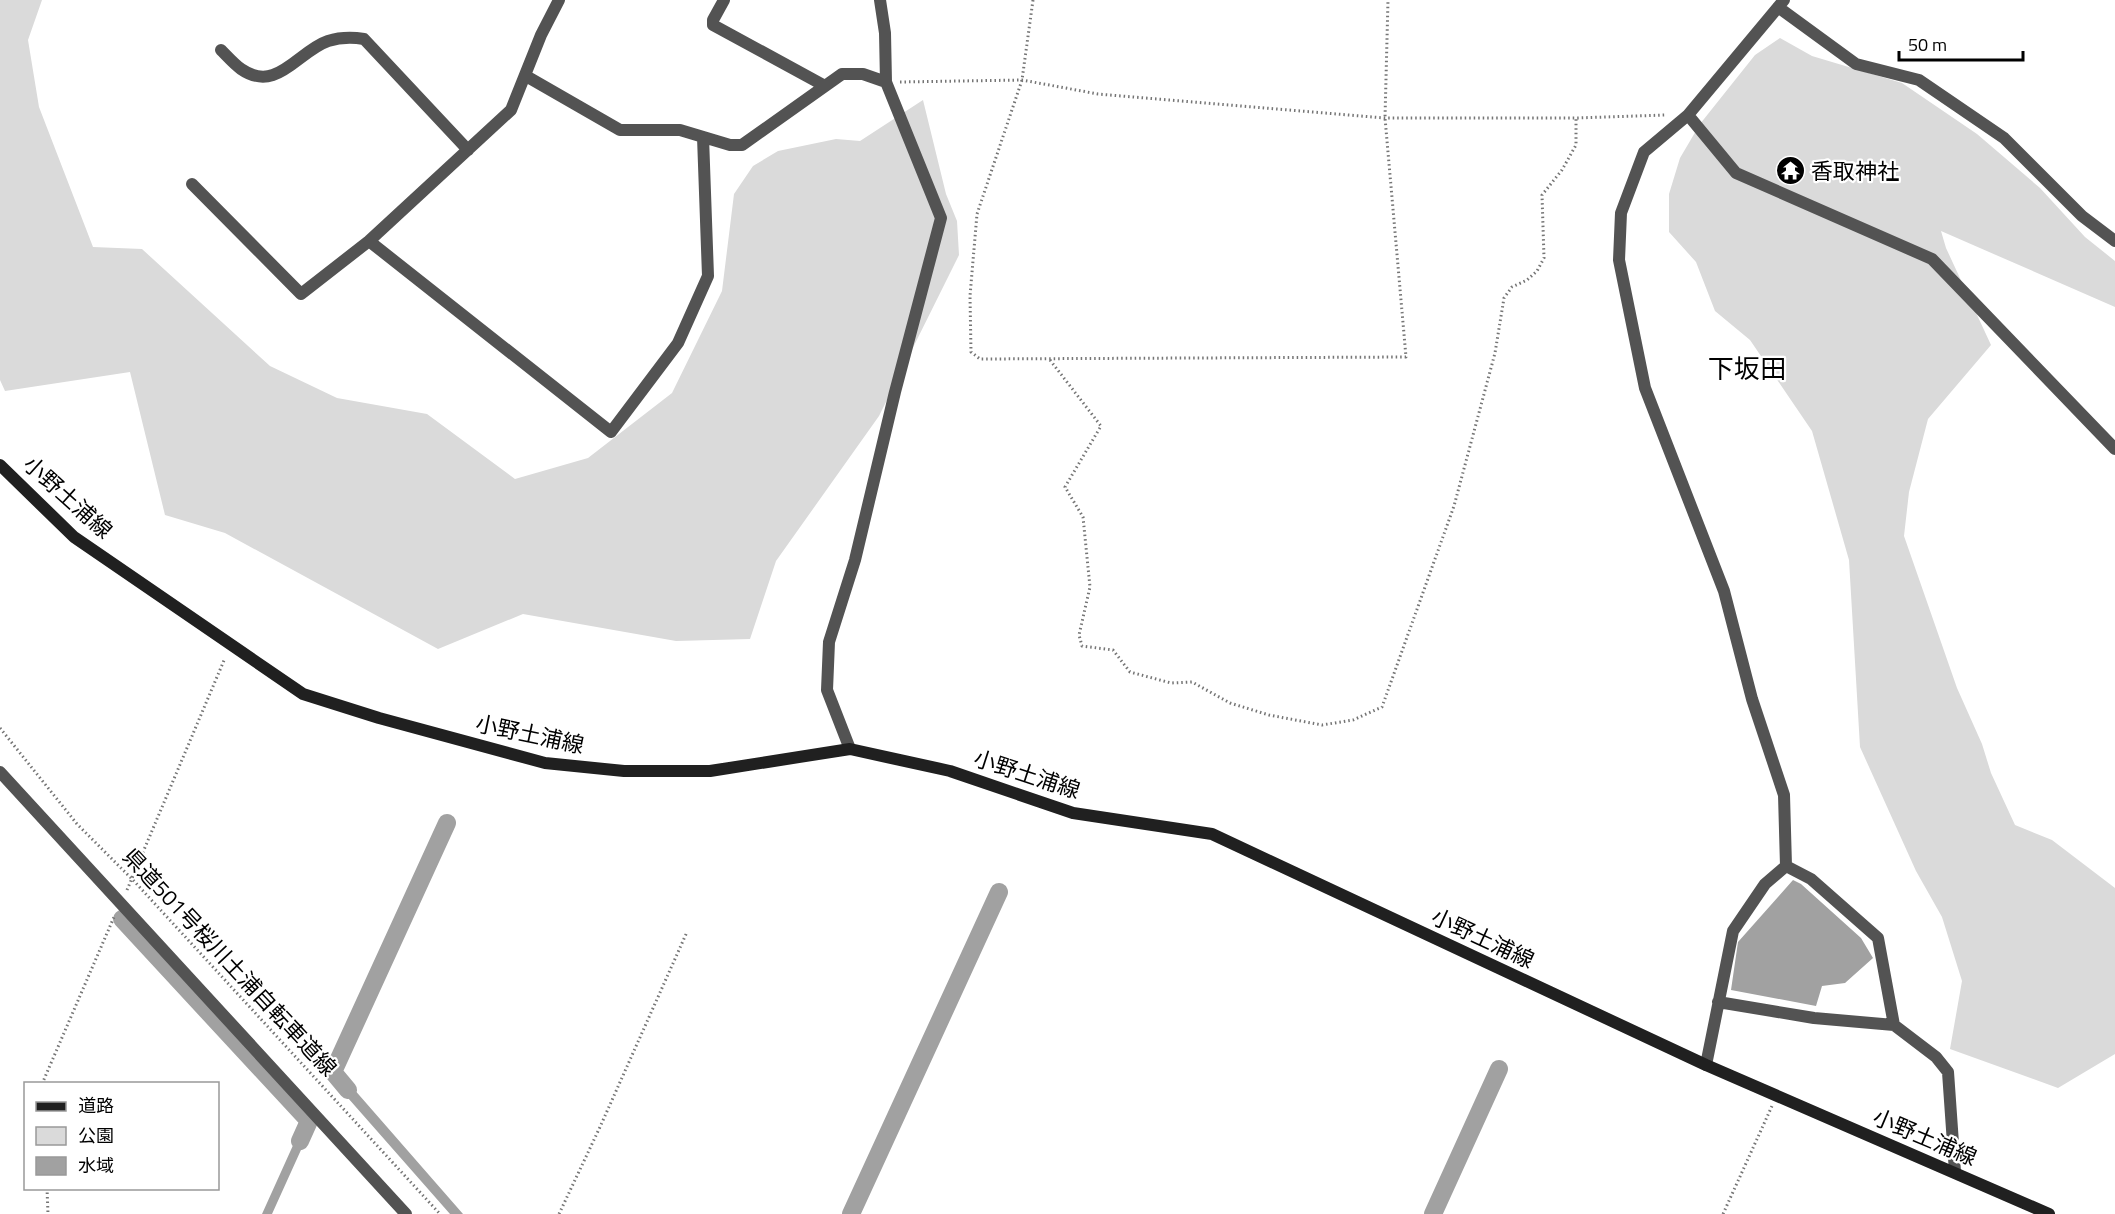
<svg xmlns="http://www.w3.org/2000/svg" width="2115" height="1214" viewBox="0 0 2115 1214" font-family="'Titillium Web','Noto Sans JP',sans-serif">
	<rect width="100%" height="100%" fill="#fff"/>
	<path fill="#dadada" d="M0 0H42L28 40 39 107 93 247 142 249 270 366 337 398 427 414 515 479 588 458 672 393 722 291 734 194 753 166 778 151 836 139 860 141 923 100 946 194 957 221 959 255 879 416 776 561 750 639 676 641 523 614 438 649 225 533 165 515 130 372 5 391 0 380Z
		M1780 38 1812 56 1902 83 1977 134 2040 188 2085 237 2115 261V307L1941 231 1946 248 1991 345 1928 419 1909 492 1904 536 1957 688 1982 744 1991 773 2015 825 2052 840 2115 888V1054L2058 1088 1950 1049 1962 981 1942 917 1916 871 1860 747 1849 560 1812 431 1750 340 1715 311 1696 262 1669 232V194L1680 158 1700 124 1755 55Z"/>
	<path fill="#a1a1a1" d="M1793 880 1801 884 1861 938 1873 958 1845 983 1822 986 1816 1006 1731 990 1738 942Z
		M339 1072 463 1214H450L326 1073Z
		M315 1119 272 1214H262L304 1121Z"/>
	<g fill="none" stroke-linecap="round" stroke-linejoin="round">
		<path stroke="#a1a1a1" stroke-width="18" d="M122 919 309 1121 300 1141
			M348 1090 333 1072 447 823
			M851 1214 999 892
			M1433 1214 1499 1069"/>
		<path stroke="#757575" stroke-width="3" stroke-dasharray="1.5 3" stroke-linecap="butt" d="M1033 0 1022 80 977 214 970 296 971 352 980 359 1406 357 1385 118 1388 0
			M900 82 1022 80 1098 94 1385 118H1576L1665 115
			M1050 360 1101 426 1065 487 1083 517 1090 587 1079 635 1082 646 1113 650 1130 672 1171 683 1192 682 1230 703 1269 715 1322 725 1353 720 1382 707 1454 506 1495 353 1504 298 1512 287 1527 280 1537 271 1544 258 1542 195 1562 170 1576 145V118
			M0 728 77 824 133 880 440 1214
			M127 890 225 658
			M42 1084 114 917
			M47 1188 48 1214
			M559 1214 600 1127 687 932
			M1723 1214 1772 1106"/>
		<path stroke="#535353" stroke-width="12" d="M724 0 713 20V25L825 86
			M1778 7 1856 64 1919 80 2004 138 2082 216 2115 241
			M221 50C227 56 234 64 241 69 277 94 298 51 328 41 341 37 351 37 364 39L468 150
			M526 76 620 130H680L730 145H742L842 74H863L886 82
			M1688 115 1736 173 1932 259 2115 449
			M192 184 301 294 369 241 511 110 541 35 559 0
			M369 241 611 432 678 343 708 276 703 137
			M850 749 827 690 829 642 855 560 895 392 941 218 886 82 885 33 880 0
			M1786 866 1811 879 1878 938 1894 1025 1936 1057 1948 1072 1955 1172
			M1718 1002 1814 1018 1894 1025
			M1706 1065 1733 931 1765 884 1786 866 1784 795 1752 699 1724 591 1645 388 1619 260 1621 213 1644 152 1688 115 1784 0"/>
		<path stroke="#535353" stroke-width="12" d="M0 772 406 1214"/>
		<path stroke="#202020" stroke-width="12" d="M0 465 74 537 303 694 379 718 545 763 624 771H710L850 749 950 771 1073 813 1212 834 1706 1065 2049 1214"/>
	</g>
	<defs>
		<symbol id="temple-disc" viewBox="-11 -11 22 22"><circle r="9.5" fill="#000" stroke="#fff"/><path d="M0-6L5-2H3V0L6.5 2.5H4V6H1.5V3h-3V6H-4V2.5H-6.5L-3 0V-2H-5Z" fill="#fff"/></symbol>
	</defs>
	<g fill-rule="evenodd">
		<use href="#temple-disc" x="1774" y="154" width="33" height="33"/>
	</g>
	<g text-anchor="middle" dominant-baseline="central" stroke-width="4.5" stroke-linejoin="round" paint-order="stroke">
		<g font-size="22" fill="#000" stroke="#fff" text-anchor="start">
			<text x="1811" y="171">香取神社</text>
		</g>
		<g font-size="22" fill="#000" stroke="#fff">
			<text transform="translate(68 497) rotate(42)">小野土浦線</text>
			<text transform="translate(530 734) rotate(12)">小野土浦線</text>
			<text transform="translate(1027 774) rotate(18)">小野土浦線</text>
			<text transform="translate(1483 938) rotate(25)">小野土浦線</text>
			<text transform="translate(230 962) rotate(47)">県道501号桜川土浦自転車道線</text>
			<text transform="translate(1925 1137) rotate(23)">小野土浦線</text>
		</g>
		<g font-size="26" fill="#000" stroke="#fff">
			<text x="1747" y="368">下坂田</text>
		</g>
	</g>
	<rect x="24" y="1082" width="195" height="108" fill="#ffffff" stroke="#999999" stroke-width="1.5"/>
	<rect x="36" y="1102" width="30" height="9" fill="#202020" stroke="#999999" stroke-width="1.5"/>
	<text x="78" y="1112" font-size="18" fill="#000000">道路</text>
	<rect x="36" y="1127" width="30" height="18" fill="#dadada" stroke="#999999" stroke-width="1.5"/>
	<text x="78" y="1142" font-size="18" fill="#000000">公園</text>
	<rect x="36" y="1157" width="30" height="18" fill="#a1a1a1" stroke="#999999" stroke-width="1.5"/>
	<text x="78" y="1172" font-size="18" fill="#000000">水域</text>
	<path d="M1899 51v9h124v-9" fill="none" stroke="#000000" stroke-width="3"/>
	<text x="1908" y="51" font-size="18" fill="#000000" stroke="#ffffff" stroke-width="4.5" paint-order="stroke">50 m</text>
</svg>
